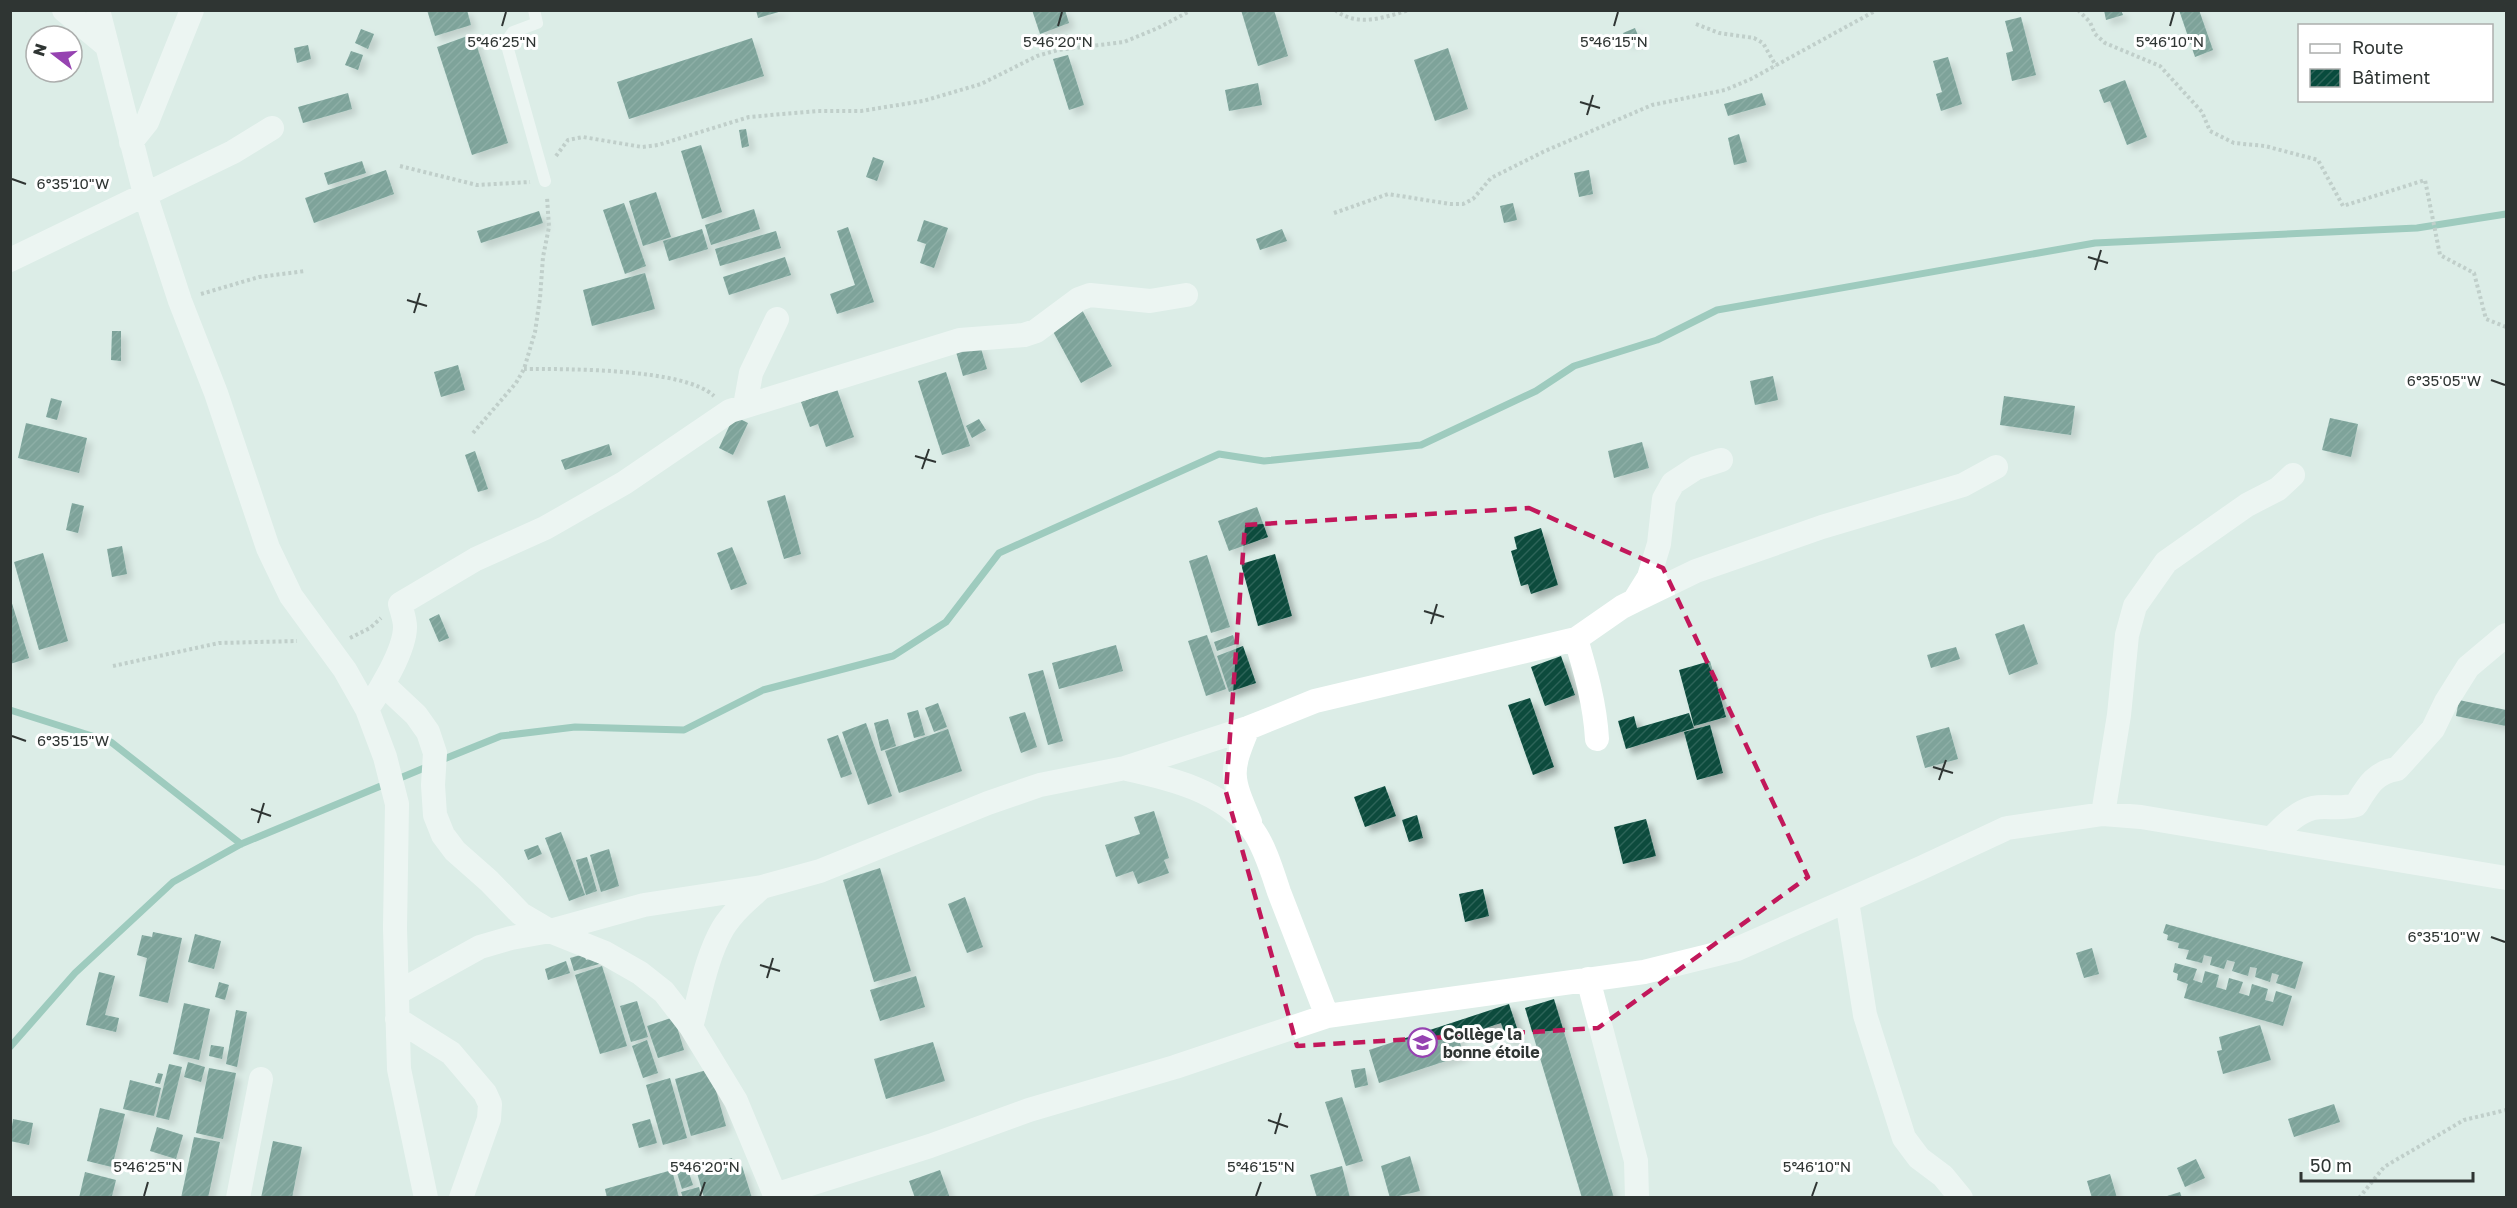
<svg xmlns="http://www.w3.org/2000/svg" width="2517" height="1208" viewBox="0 0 2517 1208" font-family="'Golos Text',sans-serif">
	<defs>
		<pattern id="building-hatch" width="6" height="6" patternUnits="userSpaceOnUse" patternTransform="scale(1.5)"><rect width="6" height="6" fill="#084b3d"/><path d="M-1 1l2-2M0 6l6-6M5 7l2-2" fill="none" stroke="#2d6358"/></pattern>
		<filter id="shadow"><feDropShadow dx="5.5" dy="5.5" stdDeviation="3" flood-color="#0004"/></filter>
	</defs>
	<rect width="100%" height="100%" fill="#dcede7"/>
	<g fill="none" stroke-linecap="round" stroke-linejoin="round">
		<path stroke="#52a28d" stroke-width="7" d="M10 710 111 742 241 844
			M439 761 501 736 575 727 684 730 763 690 893 656 946 622 999 553 1219 454 1264 461 1421 445 1536 391 1574 366 1657 340 1717 310 2095 243 2417 228 2506 214
			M10 1047 75 973 173 882 241 844 429 766"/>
	</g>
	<path fill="url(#building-hatch)" filter="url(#shadow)" d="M427 10H467L471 25 435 36Z
		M756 10H782V11L758 18Z
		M1032 10H1065L1069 23 1040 34Z
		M1241 10H1274L1288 56 1258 66Z
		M2104 10H2121L2123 15 2106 20Z
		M2179 10H2199L2213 50 2195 57Z
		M2021 17 2036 75 2012 81 2006 53 2013 51 2005 21Z
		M1635 28 1639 38 1627 43 1623 33Z
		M361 29 374 34 368 49 355 43Z
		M473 34 508 143 472 155 437 47Z
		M752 38 764 76 629 119 617 82Z
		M308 45 311 59 297 63 294 48Z
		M1448 48 1468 109 1435 121 1414 60Z
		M351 51 363 55 358 70 345 65Z
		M1068 55 1084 105 1069 110 1053 59Z
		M1948 57 1962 104 1941 111 1936 94 1942 92 1933 61Z
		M2125 80 2147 137 2127 145 2110 101 2104 103 2099 90Z
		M1258 83 1262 105 1229 111 1225 90Z
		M348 93 352 109 303 123 298 107Z
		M1762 93 1766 105 1728 116 1724 104Z
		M746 129 749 146 742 148 739 130Z
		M1739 134 1747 162 1734 165 1728 138Z
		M701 145 722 212 702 219 681 151Z
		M873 157 884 161 877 181 866 177Z
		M362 161 366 173 328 185 324 173Z
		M386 170 394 194 314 223 305 198Z
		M1589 170 1593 194 1579 197 1574 173Z
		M656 192 671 237 643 246 629 201Z
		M624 203 646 266 625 274 603 210Z
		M1513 203 1517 220 1504 223 1500 206Z
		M754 209 760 229 711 245 705 225Z
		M539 211 543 223 481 243 477 231Z
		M924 220 948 228 934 268 920 263 926 244 917 241Z
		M848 227 874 302 837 314 830 294 855 285 837 231Z
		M702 229 708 249 669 261 663 241Z
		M1282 229 1287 241 1260 250 1256 239Z
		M776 231 781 248 720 266 715 249Z
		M785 257 791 275 729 295 723 277Z
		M645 273 655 309 592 326 583 290Z
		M1081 308 1112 366 1081 383 1050 326Z
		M112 331H121V361L111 360Z
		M980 345 987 369 963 376 956 352Z
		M458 365 465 390 441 397 434 372Z
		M946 372 970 446 942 455 918 381Z
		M1773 376 1778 400 1755 405 1750 381Z
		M837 389 854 437 826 447 818 424 810 427 801 402Z
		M2004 396 2075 406 2071 435 2000 425Z
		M51 398 62 401 57 420 46 417Z
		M734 416 748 423 733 455 719 448Z
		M2330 418 2358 424 2351 457 2322 450Z
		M979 419 986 430 972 438 966 426Z
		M26 423 87 438 79 473 18 458Z
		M1642 442 1649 468 1614 478 1608 451Z
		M609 444 612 455 565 470 561 460Z
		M475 451 488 489 478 492 465 455Z
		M785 495 801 554 784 559 767 501Z
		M72 503 84 506 78 533 66 530Z
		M1257 507 1268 537 1229 551 1218 521Z
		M1541 528 1558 585 1531 594 1528 584 1521 586 1511 551 1517 549 1514 537Z
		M122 546 127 574 112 577 107 549Z
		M732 547 747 584 731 590 717 553Z
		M43 553 68 641 39 650 14 562Z
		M1275 554 1292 616 1258 626 1241 564Z
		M1207 555 1230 627 1211 633 1189 561Z
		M10 597 29 658 10 664Z
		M439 614 449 638 439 642 429 619Z
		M2024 624 2038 664 2009 675 1995 634Z
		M1207 635 1226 689 1206 696 1188 641Z
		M1233 635 1236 644 1217 651 1214 642Z
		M1116 645 1123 671 1059 689 1052 663Z
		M1243 646 1256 683 1229 692 1217 656Z
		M1956 647 1960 659 1931 668 1927 655Z
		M1561 656 1575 695 1545 706 1531 667Z
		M1710 661 1726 717 1694 726 1679 670Z
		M1043 670 1063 741 1048 745 1028 674Z
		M1530 698 1554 767 1533 775 1508 705Z
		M2459 700 2506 710V726L2456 716Z
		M938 703 947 727 934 732 925 708Z
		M918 710 925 735 914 738 907 713Z
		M1025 712 1037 747 1021 753 1009 717Z
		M1689 713 1694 728 1626 749 1618 721 1634 716 1637 728Z
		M888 719 896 746 881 751 874 723Z
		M866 723 892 796 868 805 842 732Z
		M1710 725 1723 773 1697 780 1684 732Z
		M1949 727 1958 759 1925 768 1916 736Z
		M948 729 962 771 899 793 885 751Z
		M838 735 852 774 841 778 827 739Z
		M1385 786 1396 816 1365 827 1354 797Z
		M1154 811 1169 858 1164 860 1169 873 1138 884 1133 871 1116 877 1105 845 1140 834 1134 817Z
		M1417 815 1423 838 1409 842 1402 820Z
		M1646 819 1656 856 1623 864 1614 827Z
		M561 832 585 895 569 901 545 838Z
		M538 845 542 854 528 860 524 850Z
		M609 849 619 886 601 892 590 855Z
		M587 857 597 891 586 895 576 860Z
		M880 868 911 971 874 982 843 880Z
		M1483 889 1489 916 1465 922 1459 894Z
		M965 897 983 947 967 953 948 904Z
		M2166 924 2303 962 2295 989 2276 983 2279 975 2272 973 2270 982 2255 977 2257 968 2250 967 2248 976 2232 971 2235 962 2227 960 2224 969 2210 965 2212 957 2204 955 2202 963 2186 959 2189 950 2178 948 2179 943 2167 940 2168 935 2163 933Z
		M153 932 182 938 168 1003 139 996 147 958 137 955 142 935 152 937Z
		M195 934 221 941 214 969 188 962Z
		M2092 948 2099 974 2084 978 2076 953Z
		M584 954 586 960 597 957 599 964 574 971 570 958Z
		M566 961 570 973 548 980 545 969Z
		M2175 963 2197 969 2193 980 2202 983 2205 971 2219 975 2216 987 2226 990 2229 978 2243 982 2239 993 2249 996 2252 984 2268 989 2265 1000 2273 1002 2276 991 2292 996 2283 1026 2184 998 2188 984 2177 980 2178 974 2173 972Z
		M602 966 627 1046 600 1054 575 975Z
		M99 972 115 976 105 1015 119 1018 116 1032 86 1025Z
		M916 976 925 1007 880 1021 870 990Z
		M219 982 229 985 225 1000 215 997Z
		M1554 999 1614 1198H1582L1525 1008Z
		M637 1001 648 1037 631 1042 620 1006Z
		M184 1003 210 1009 199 1060 173 1054Z
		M1509 1004 1520 1037 1507 1041 1501 1023 1458 1037 1464 1055 1379 1083 1369 1050Z
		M236 1010 247 1012 237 1067 226 1064Z
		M674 1017 684 1050 658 1058 647 1026Z
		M2260 1025 2271 1060 2223 1074 2217 1051 2222 1050 2219 1037Z
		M647 1040 658 1073 643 1078 632 1046Z
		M933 1042 945 1081 886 1099 874 1059Z
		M211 1045 224 1047 222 1059 209 1056Z
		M188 1062 205 1067 201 1082 184 1077Z
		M169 1064 182 1067 169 1120 156 1117Z
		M209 1068 236 1073 223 1139 196 1133Z
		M1365 1068 1368 1085 1355 1088 1351 1070Z
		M710 1069 726 1126 691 1136 675 1079Z
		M158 1073 163 1074 160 1084 155 1083Z
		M670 1078 687 1138 663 1145 646 1085Z
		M130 1080 161 1088 154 1116 123 1109Z
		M1342 1097 1363 1161 1346 1166 1325 1102Z
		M2334 1104 2340 1122 2294 1137 2288 1119Z
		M100 1108 125 1114 112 1167 87 1161Z
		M13 1119 33 1123 29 1145 10 1141Z
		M650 1119 657 1143 639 1148 632 1124Z
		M157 1127 183 1135 176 1159 150 1151Z
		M194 1137 220 1142 208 1198H181Z
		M273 1141 302 1147 292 1198H261Z
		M1410 1156 1420 1191 1390 1198 1381 1166Z
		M732 1158 735 1169 742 1166 752 1198H704L696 1169Z
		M2196 1159 2205 1178 2185 1187 2177 1168Z
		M1342 1166 1350 1198H1317L1310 1175Z
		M672 1170 679 1198H607L605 1189Z
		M688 1170 693 1185 682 1189 677 1173Z
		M940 1170 950 1198H915L909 1181Z
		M85 1172 116 1180 112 1196 116 1198H79Z
		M2110 1174 2117 1198H2092L2087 1181Z
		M699 1187 702 1198H683L681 1192Z
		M2180 1192 2182 1198H2164V1197Z"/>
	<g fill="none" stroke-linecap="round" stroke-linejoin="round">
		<path stroke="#9daaa6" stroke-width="4" stroke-dasharray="3 3" stroke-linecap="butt" d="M1335 10C1358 28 1385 17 1409 10
			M2078 10 2090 22 2095 34 2105 43 2160 66 2202 112 2210 131 2234 143 2265 146 2318 160 2343 206 2425 180 2440 255 2474 273 2486 319 2506 327
			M1696 24 1719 33 1754 38 1763 43 1776 66
			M556 156 568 140 583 137 642 147 658 145 749 117 817 111H861L923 101 981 84 1037 56 1058 50 1124 42 1158 28 1188 12
			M400 166 477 185 530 182
			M1334 213 1388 194 1450 204H1463L1473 199 1491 178 1545 151 1652 105 1725 90 1751 79 1875 11
			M201 294 259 277 305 271
			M524 369C566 369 684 368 714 396
			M473 433 516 383 524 369 535 332 540 298 543 257 549 227 547 197
			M350 638 370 628 381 618
			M113 666 219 643 297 641
			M2359 1198 2384 1167 2464 1120 2506 1110"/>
		<path stroke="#fff" stroke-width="12" d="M534 10 537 23 513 32 506 42 545 181"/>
		<path stroke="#fff" stroke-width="24" d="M64 10 106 45
			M98 10 145 194 180 301 216 393 268 548 291 596 345 670 367 709 385 757 397 804 395 928 399 1069 426 1198
			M131 142 147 122 192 10
			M10 260 233 152 272 128
			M745 406 751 373 777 319
			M1634 601 1696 571 1822 527 1963 485 1996 467
			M1576 639C1586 673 1595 704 1597 739
			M384 685 416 715 428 732 435 753 433 785 435 815 443 835 455 851 489 881 521 914 550 931 605 953 640 973 664 992 691 1027 736 1101 775 1195
			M367 709C380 691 405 650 405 627 405 619 402 612 400 604L476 559 545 528 624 483 730 411 960 340 1024 335 1036 331 1079 299 1090 295 1150 301 1186 295
			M1248 728C1229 773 1231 777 1250 822
			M1127 769C1173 779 1221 791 1252 829 1264 844 1273 874 1279 892 1295 933 1311 975 1327 1016
			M2103 814 2119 715 2127 635 2135 606 2166 562 2247 505 2278 489 2293 475
			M2271 839C2283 827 2296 812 2313 808 2327 805 2339 810 2356 805 2367 787 2375 772 2397 769L2433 729 2446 702 2468 667 2506 635
			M1847 901 1865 1015 1904 1138 1919 1158 1943 1176 1961 1198
			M1588 979 1636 1161 1637 1198
			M397 993 480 947 511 938 550 931 644 905 762 887 820 871 988 803 1040 785 1125 768 1248 728 1315 701 1576 639 1622 607 1634 601 1649 577 1659 544 1664 499 1673 483 1696 468 1721 460
			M397 1019 451 1053 485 1093 490 1104 489 1119 461 1198
			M691 1027C700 995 706 957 723 928 733 912 748 899 762 887
			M238 1198 261 1079
			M775 1198V1195L930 1146 1029 1110 1175 1067 1327 1016 1644 972 1737 949 1921 868 2007 828 2103 814 2141 817 2506 878"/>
	</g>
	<path d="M0 0H2517V1208H0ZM1529 508 1663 568 1808 877 1598 1028 1297 1046 1226 792 1245 525Z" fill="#dcede7" fill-opacity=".55" fill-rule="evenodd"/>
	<path fill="none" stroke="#c2185b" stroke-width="4.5" stroke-dasharray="12 8" stroke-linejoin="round" d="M1529 508 1663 568 1808 877 1598 1028 1297 1046 1226 792 1245 525Z"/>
	<path fill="none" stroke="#2f3533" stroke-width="2" d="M502 26 506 12M1058 26 1062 12M1614 26 1618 12M2170 26 2174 12M1580 102 1600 108M1587 115 1593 95M12 179 26 184M2088 257 2108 263M2095 270 2101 250M407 300 427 306M414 313 420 293M2491 380 2505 385M915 456 936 462M922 469 929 449M1424 611 1444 617M1431 624 1437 604M12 736 26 741M1933 767 1953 773M1939 780 1946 760M251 809 271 816M258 823 264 803M2491 937 2505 942M760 965 780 971M767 978 773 958M1268 1120 1288 1127M1275 1134 1281 1113M144 1196 148 1182M700 1196 705 1182M1256 1196 1261 1182M1812 1196 1817 1182"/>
	<defs>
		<symbol id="university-ring" viewBox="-11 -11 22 22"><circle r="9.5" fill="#fff" stroke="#9643b1" stroke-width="1.5"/><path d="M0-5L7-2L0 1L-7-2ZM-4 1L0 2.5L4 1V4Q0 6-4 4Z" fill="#9643b1"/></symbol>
	</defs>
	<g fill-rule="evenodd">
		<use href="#university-ring" x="1406" y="1026" width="33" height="33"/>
	</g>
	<g text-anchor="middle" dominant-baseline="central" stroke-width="6" stroke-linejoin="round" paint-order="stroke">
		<g font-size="16" font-weight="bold" fill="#2f3533" stroke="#fff" text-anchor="start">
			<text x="1443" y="1034">Collège la<tspan x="1443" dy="18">bonne étoile</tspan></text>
		</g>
	</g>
	<g font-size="15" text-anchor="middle" fill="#2f3533" stroke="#fff" stroke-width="6" stroke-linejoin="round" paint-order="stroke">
		<text x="502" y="47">5°46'25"N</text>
		<text x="1058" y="47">5°46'20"N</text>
		<text x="1614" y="47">5°46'15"N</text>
		<text x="2170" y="47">5°46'10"N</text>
		<text x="73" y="189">6°35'10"W</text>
		<text x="2444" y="386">6°35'05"W</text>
		<text x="73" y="746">6°35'15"W</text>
		<text x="2444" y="942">6°35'10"W</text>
		<text x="148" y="1172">5°46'25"N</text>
		<text x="705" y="1172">5°46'20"N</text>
		<text x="1261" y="1172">5°46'15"N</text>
		<text x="1817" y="1172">5°46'10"N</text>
	</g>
	<rect width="2517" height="1208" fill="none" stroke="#2f3533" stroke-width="24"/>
	<rect x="2298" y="24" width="195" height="78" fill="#ffffff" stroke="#acaead" stroke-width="1.5"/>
	<rect x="2310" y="44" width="30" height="9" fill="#ffffff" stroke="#acaead" stroke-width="1.5"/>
	<text x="2352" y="54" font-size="18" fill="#2f3533">Route</text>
	<rect x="2310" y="69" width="30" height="18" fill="url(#building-hatch)" stroke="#acaead" stroke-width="1.5"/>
	<text x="2352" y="84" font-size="18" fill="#2f3533">Bâtiment</text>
	<g transform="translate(54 54) rotate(287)"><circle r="28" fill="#ffffff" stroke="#acaead" stroke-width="1.5"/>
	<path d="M0-4.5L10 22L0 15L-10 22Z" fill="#9643b1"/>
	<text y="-9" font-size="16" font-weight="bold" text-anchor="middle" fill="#2f3533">N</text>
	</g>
	<path d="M2301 1172v9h172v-9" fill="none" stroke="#2f3533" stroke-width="3"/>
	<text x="2310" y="1172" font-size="18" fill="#2f3533" stroke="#ffffff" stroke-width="4.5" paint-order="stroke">50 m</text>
</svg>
